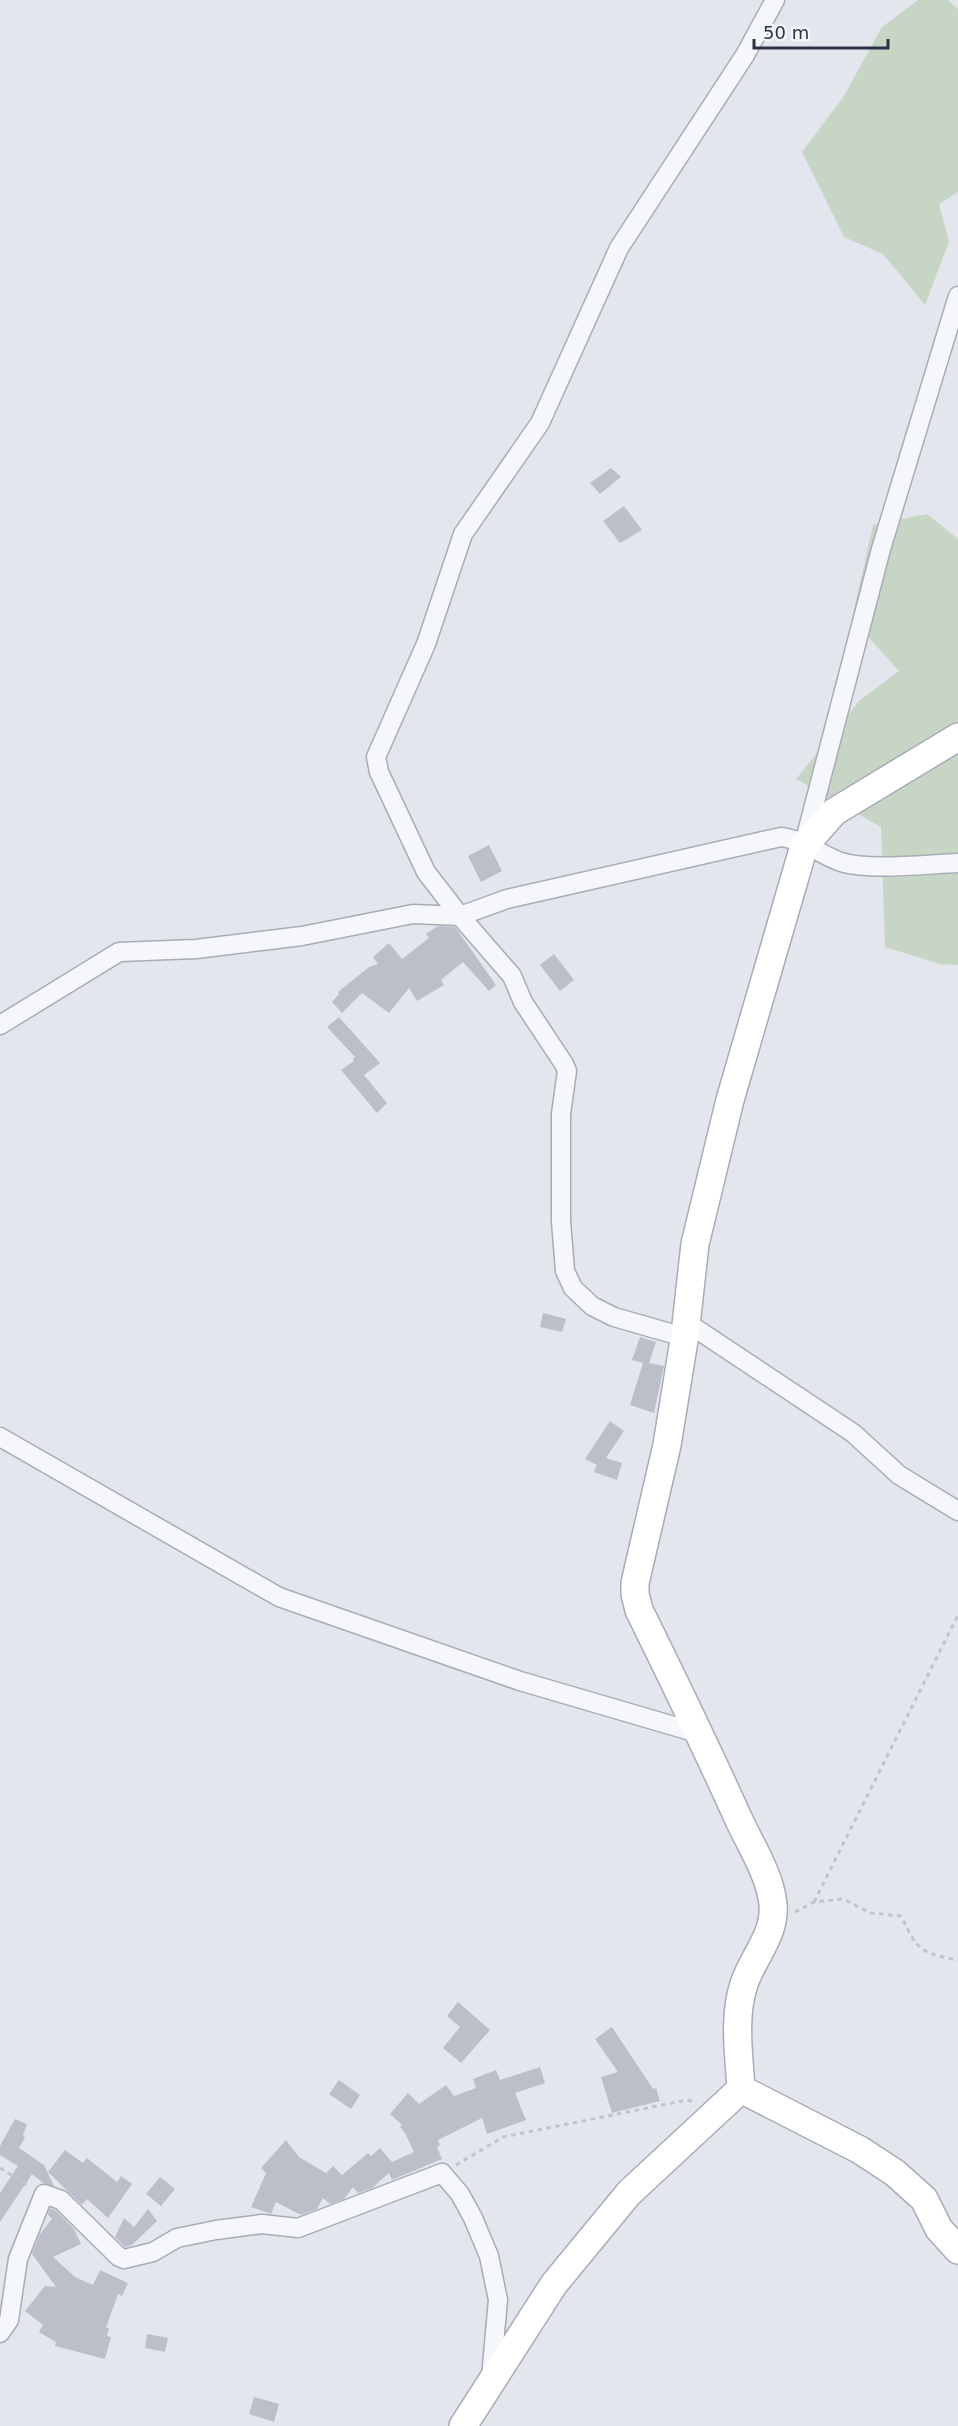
<svg xmlns="http://www.w3.org/2000/svg" width="958" height="2426" viewBox="0 0 958 2426" font-family="'DejaVu Sans',sans-serif">
	<rect width="100%" height="100%" fill="#e3e6ec"/>
	<path fill="#c7d6c4" d="M918 0H948L958 9V192L939 204 949 242 925 305 883 254 844 237 802 152 844 96 882 27Z
		M927 514 958 539V965L940 964 885 947 881 827 796 779 860 700 899 671 852 619 873 525Z"/>
	<path fill="#babfca" d="M611 468 621 477 600 494 590 483Z
		M624 506 642 530 620 543 603 521Z
		M489 845 502 871 481 882 468 856Z
		M438 926 455 927 496 985 489 991 463 962 441 980 444 985 417 1001 409 988 389 1013 362 993 342 1013 332 1002 339 994 338 992 369 967 378 964 373 957 389 943 402 959 429 938 426 934Z
		M554 954 574 980 560 991 540 965Z
		M339 1017 380 1063 364 1075 387 1103 377 1113 341 1070 354 1061 353 1059 355 1057 327 1027Z
		M543 1313 566 1319 562 1332 540 1327Z
		M640 1337 656 1342 649 1363 664 1366 654 1413 630 1405 643 1363 632 1360Z
		M610 1421 624 1431 606 1458 622 1463 617 1480 594 1472 597 1465 585 1459Z
		M458 2002 490 2030 461 2063 443 2048 460 2027 447 2016Z
		M612 2027 653 2089 656 2088 660 2101 612 2113 601 2077 618 2072 595 2039Z
		M540 2067 545 2083 515 2093 526 2120 487 2134 482 2118 438 2140 440 2146 437 2147 442 2159 392 2180 389 2173 372 2188 358 2193 353 2187 344 2199 330 2204 323 2198 317 2209 301 2215 276 2202 271 2214 251 2207 266 2173 261 2168 286 2140 299 2157 326 2173 333 2166 342 2175 368 2153 371 2156 380 2148 392 2162 414 2152 405 2133 400 2127 402 2125 390 2114 408 2093 419 2104 446 2085 454 2096 476 2088 473 2079 496 2070 500 2080Z
		M339 2080 360 2095 351 2109 329 2094Z
		M15 2119 27 2124 23 2135 25 2137 19 2148 44 2165 54 2186 43 2183 32 2174 0 2222V2193L18 2166 0 2155V2146Z
		M65 2150 83 2163 87 2158 117 2182 121 2176 132 2184 108 2218 87 2199 82 2205 48 2172Z
		M160 2177 175 2189 161 2206 146 2194Z
		M50 2208 55 2210 74 2229 81 2244 53 2257 75 2277 93 2285 100 2270 128 2283 122 2296 118 2294 106 2328H109L107 2336 111 2337 105 2359 55 2346 56 2342 39 2332 43 2325 25 2311 45 2286 56 2287 32 2254 40 2234 52 2219 48 2215Z
		M148 2209 157 2221 132 2245 125 2247 115 2237 124 2218 134 2227Z
		M147 2334 168 2338 165 2352 145 2348Z
		M254 2397 279 2404 274 2422 249 2414Z"/>
	<g fill="none" stroke-linecap="round" stroke-linejoin="round">
		<defs>
			<path id="street" d="M805 840 881 549 958 296
				M0 1025 119 952 196 949 302 936 413 914 460 916 507 899 781 837C802 839 821 855 841 862 869 871 927 864 958 863
				M686 1322 853 1433 899 1475 958 1511
				M684 1337 614 1317 592 1306 573 1288 565 1271 561 1221V1114L567 1071 564 1064 523 1002 512 976 460 916 426 872 379 772 376 757 426 644 463 534 540 423 619 248 745 55 775 0
				M0 1437 279 1597 520 1681 701 1734
				M0 2333 9 2320 18 2259 44 2194 61 2200 119 2257 124 2259 153 2252 177 2238 216 2230 262 2224 298 2228 442 2173 460 2194 473 2218 489 2256 498 2300 491 2377"/>
			<path id="secondary" d="M741 2089 860 2150 895 2173 924 2199 939 2229 958 2250
				M463 2426 554 2284 629 2193 741 2089C739 2055 733 2017 744 1984 753 1957 776 1934 773 1904 770 1875 751 1846 739 1820 707 1749 673 1679 639 1610L635 1594V1583L667 1445 685 1334 695 1244 730 1100 804 846 834 812 958 737"/>
		</defs>
		<use href="#street" stroke="#a8acb7" stroke-width="21"/>
		<use href="#secondary" stroke="#a8acb7" stroke-width="30"/>
		<path stroke="#c1c4cb" stroke-width="3" stroke-dasharray="4.5 4.5" stroke-linecap="butt" d="M814 1902 958 1615
			M795 1912 814 1902 843 1899 871 1913 901 1916C918 1951 920 1953 958 1960
			M456 2165 503 2137 687 2100 694 2102
			M0 2168 29 2186"/>
		<use href="#street" stroke="#f6f7fa" stroke-width="18"/>
		<use href="#secondary" stroke="#fff" stroke-width="27"/>
	</g>
	<path d="M754 39v9h134v-9" fill="none" stroke="#2a3245" stroke-width="3"/>
	<text x="763" y="39" font-size="18" fill="#2a3245" stroke="#f3f5f9" stroke-width="4.5" paint-order="stroke">50 m</text>
</svg>
